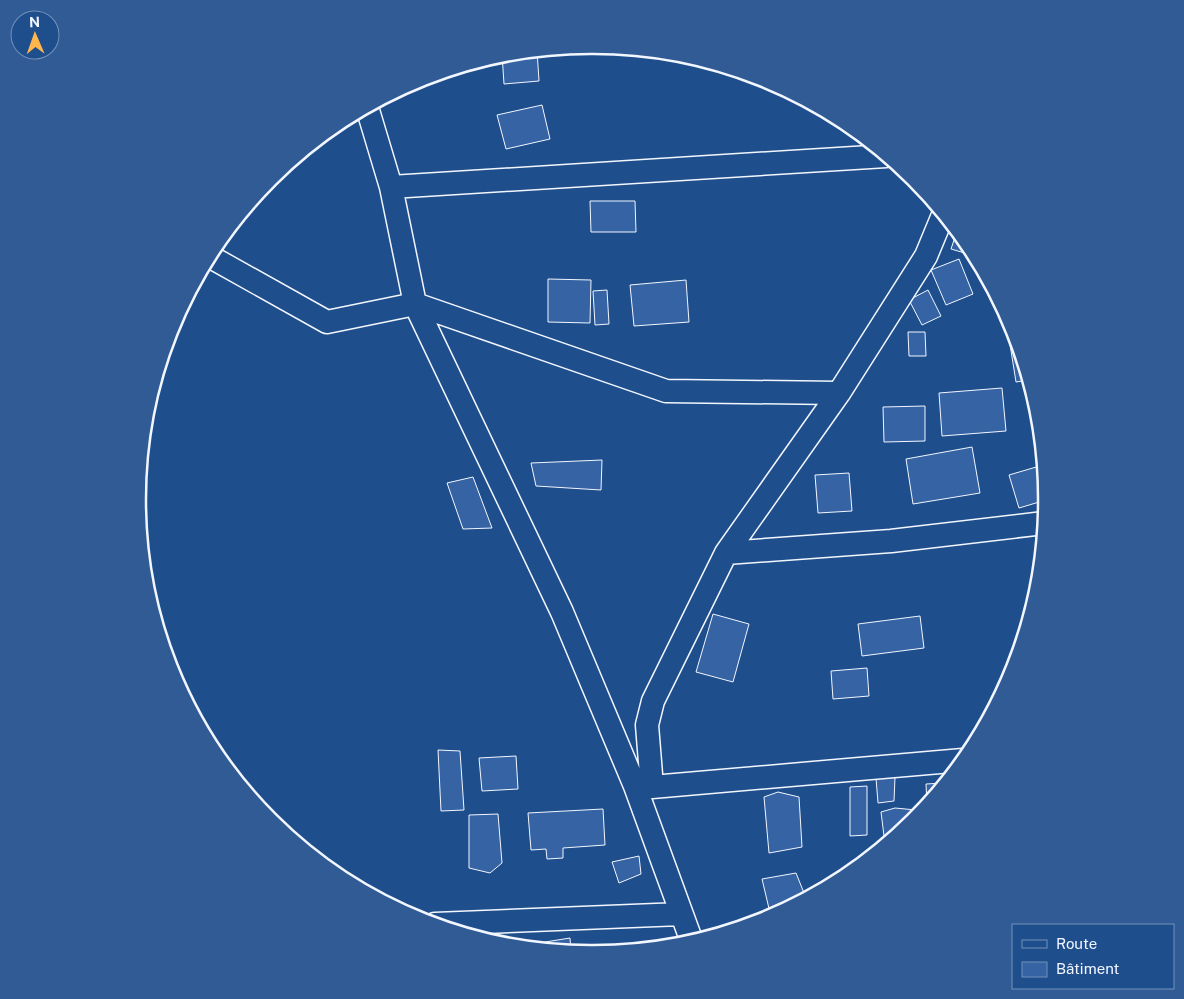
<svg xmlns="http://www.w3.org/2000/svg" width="1184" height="999" viewBox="0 0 1184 999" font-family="'Public Sans',sans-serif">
	<rect width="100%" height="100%" fill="#1f4e8c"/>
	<path fill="#3563a3" stroke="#f2f6ff" d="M537 50 539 81 504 84 502 54Z
		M542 105 550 139 506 149 497 115Z
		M590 201H635L636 232H591Z
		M957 231 970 247 975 256 951 249Z
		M959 259 973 294 946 305 931 270Z
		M548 279 591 280 590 323 548 322Z
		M686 280 689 322 634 326 630 285Z
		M607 290 609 324 595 325 593 291Z
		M928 290 941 316 922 325 909 300Z
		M1005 313 1012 326 1028 380 1016 382Z
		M908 332H925L926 356H909Z
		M1002 388 1006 431 942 436 939 393Z
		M925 406V441L884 442 883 407Z
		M972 447 980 493 913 504 906 459Z
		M602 460 601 490 536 486 531 463Z
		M1043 465 1046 500 1019 508 1009 475Z
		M849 473 852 511 818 513 815 475Z
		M473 477 492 528 463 529 447 483Z
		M713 614 749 624 733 682 696 672Z
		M920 616 924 648 862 656 858 624Z
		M867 668 869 696 833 699 831 671Z
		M438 750 460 751 464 810 441 811Z
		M516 756 518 789 482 791 479 758Z
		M895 777 894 801 878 803 876 778Z
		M944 783 927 804 926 784Z
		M867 786V835L850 836V787Z
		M778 792 799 797 802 847 769 853 764 797Z
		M895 808 916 810V817L885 844 881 812Z
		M603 809 605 845 563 848V858L547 859 546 849 531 850 528 813Z
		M498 814 502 863 490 873 469 868V815Z
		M639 856 641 874 619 883 612 862Z
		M796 873 806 898 771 917 762 879Z
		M570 938 571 952 541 949 539 943Z
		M537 942 538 949 517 947V944Z"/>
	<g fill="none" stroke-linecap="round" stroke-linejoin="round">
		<defs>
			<path id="minor" d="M367 107 391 187 415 304 562 612 635 786 692 942
				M391 187 886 156
				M209 256 327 322 415 304 666 391 839 393
				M726 553 891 541 1044 523
				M638 786 652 787 963 760
				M652 787 647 725 653 701 726 553 839 393 926 256 943 215
				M435 924 681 914"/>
		</defs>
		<use href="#minor" stroke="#f2f6ff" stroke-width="25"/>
		<use href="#minor" stroke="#1f4e8c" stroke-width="22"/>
	</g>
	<path d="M0 0H1184V999H0ZM591 54H593A445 445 0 0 1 1038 499V500A445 445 0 0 1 593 945H591A445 445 0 0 1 146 500V499A445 445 0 0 1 591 54Z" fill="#305b95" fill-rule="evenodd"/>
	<path fill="none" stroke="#f2f6ff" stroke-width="2.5" d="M591 54H593A445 445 0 0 1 1038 499V500A445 445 0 0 1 593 945H591A445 445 0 0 1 146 500V499A445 445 0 0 1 591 54Z"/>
	<rect x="1012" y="924" width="162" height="65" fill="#1f4e8c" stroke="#7391ba"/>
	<rect x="1022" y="940" width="25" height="8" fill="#1f4e8c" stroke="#7391ba"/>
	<text x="1056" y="949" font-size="15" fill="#f2f6ff">Route</text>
	<rect x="1022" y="962" width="25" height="15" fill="#3563a3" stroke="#7391ba"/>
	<text x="1056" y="974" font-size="15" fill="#f2f6ff">Bâtiment</text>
	<g transform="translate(35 35) rotate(358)"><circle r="24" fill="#1f4e8c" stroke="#7391ba"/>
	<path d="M0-4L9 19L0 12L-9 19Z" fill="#ffb74d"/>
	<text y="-8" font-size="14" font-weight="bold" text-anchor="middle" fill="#f2f6ff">N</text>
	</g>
</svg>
